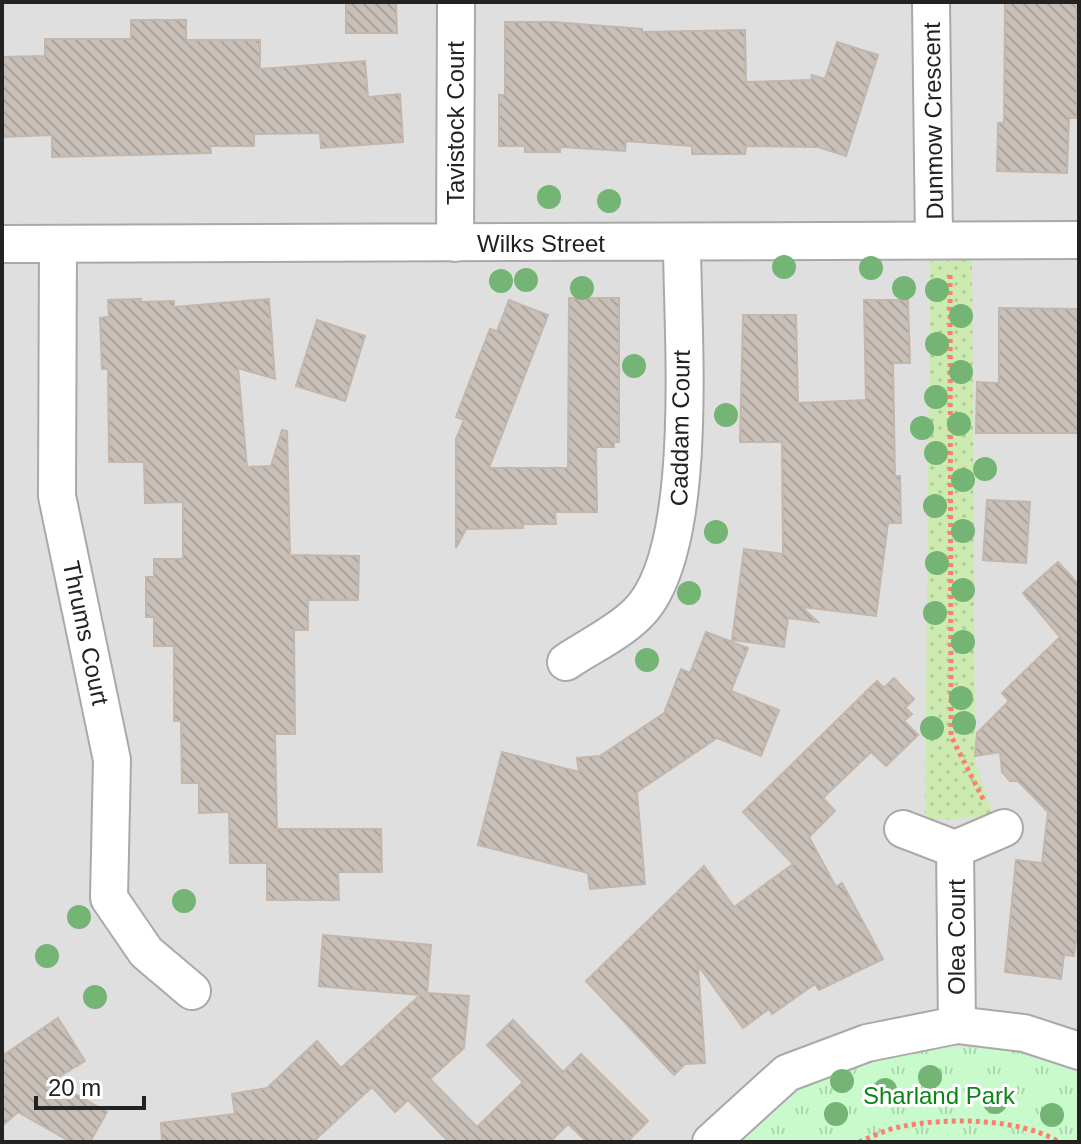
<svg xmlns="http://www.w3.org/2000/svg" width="1081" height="1144" viewBox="0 0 1081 1144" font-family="Arial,sans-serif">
	<defs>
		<pattern id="grass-dots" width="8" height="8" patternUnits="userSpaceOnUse" patternTransform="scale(2)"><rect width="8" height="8" fill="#cdebb0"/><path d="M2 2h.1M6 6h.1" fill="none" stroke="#b0c997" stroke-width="1.8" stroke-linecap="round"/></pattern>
		<pattern id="park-tufts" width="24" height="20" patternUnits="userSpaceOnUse" patternTransform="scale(2)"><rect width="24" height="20" fill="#c8facc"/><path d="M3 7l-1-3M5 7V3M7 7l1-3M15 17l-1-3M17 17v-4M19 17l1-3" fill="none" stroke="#acd6af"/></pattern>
		<pattern id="building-back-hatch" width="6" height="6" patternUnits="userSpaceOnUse" patternTransform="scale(2)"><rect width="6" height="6" fill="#c7bfb8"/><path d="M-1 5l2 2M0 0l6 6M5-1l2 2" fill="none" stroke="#aba49e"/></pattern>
	</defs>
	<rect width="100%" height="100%" fill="#f2efe9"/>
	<path fill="#e0dfdf" d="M2 2H1079V1142H2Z"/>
	<path fill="url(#grass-dots)" d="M972 260 975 761 993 816 925 821 930 261Z"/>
	<path fill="url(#park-tufts)" d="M956 1046 1035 1053 1079 1070V1142H737L801 1089 877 1056Z"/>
	<path fill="url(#building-back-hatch)" stroke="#c4b6ab" stroke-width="2" d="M346 2H396L397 33H346Z
		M1005 2H1076L1077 118H1069L1067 173 997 171 998 123H1004Z
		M131 20H186V40H260V69L365 61 368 97 400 94 403 142 321 148 320 133 254 134V146H210L211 153 52 157V135L2 137V57L45 56V39H131Z
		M505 22H553L642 29V32L745 30 746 82 811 80 812 75 825 79 837 42 878 55 846 156 818 147 746 146 745 154H692V146L626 141 625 151 560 147V152H525V146H499V95H505Z
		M569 298H619V442H614V447H596L597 512H555L556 524H523V528L466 529 456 548V439L464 420 456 417 490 329 497 331 509 300 548 315 489 468H568Z
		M141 299 140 302 174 301V307L269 299 275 379 238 368 247 467 271 466 282 430 287 431 290 555 359 556 358 600H308V630H294L295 734H275L277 829H381L382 872H338L339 900H267V863H230L229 812 199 813V783H182L181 721H174V646H154V617H146V577H154V559H183V502L145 503 144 462H109L108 369H102L100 318 109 317 108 300Z
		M864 300H908L910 363H893L895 476H900L901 523H888L876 616 802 607 818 622 788 618 784 647 732 640 744 549 783 554 782 442H740L743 315H796L798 403 866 400Z
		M999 308 1079 309V433H976L977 382 999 383Z
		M317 320 365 336 345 401 296 386Z
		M987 500 1030 502 1026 563 983 560Z
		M1058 562 1079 585V920L1074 956 1064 955 1061 979 1005 972 1016 860 1042 863 1048 812 1018 781H1010L1002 772 1000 752 975 756 977 733 1009 701 1002 693 1060 637 1023 593Z
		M706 632 748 648 731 691 779 710 761 756 717 738 637 792 645 884 590 889 588 873 478 845 502 752 579 772 577 758 600 756 664 713 681 669 690 673Z
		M894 678 914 699 905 708 912 714 904 721 918 735 886 766 871 752 823 798 835 811 809 837 836 887 842 883 883 959 819 990 815 984 772 1014 769 1009 743 1028 698 965 705 1063 685 1064 674 1075 586 981 704 866 734 907 793 864 743 812 877 681 884 688Z
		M323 935 431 945 427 993 469 996 464 1048 430 1079 477 1127 523 1082 487 1045 513 1020 563 1072 581 1054 648 1121 627 1142H587L568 1124 550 1142H449L408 1100 395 1112 372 1087 313 1142H162L161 1123 235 1114 232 1094 267 1088 317 1041 341 1068 420 995 319 986Z
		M58 1018 85 1061 52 1081 107 1112 90 1142H71L18 1112 2 1126V1056Z"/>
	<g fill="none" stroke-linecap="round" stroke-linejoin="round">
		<defs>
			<path id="minor" d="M931 2 934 240
				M455 243 456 2
				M2 244 1079 240
				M58 244 57 496 112 760 109 898 146 952 192 991
				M566 662C588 647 618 633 637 614 701 553 682 331 682 243
				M903 829 955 849 1004 828
				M955 849 957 1025
				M711 1142 787 1073 867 1043 957 1025 1024 1033 1079 1051"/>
		</defs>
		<use href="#minor" stroke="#a9a9a9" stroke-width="40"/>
		<path stroke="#fa8072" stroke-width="5" stroke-dasharray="4 4" stroke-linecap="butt" d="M950 275 951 736 984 801
			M859 1142C872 1137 886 1129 900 1127 944 1117 1021 1118 1059 1142"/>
		<use href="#minor" stroke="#fff" stroke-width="36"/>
	</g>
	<g fill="#74b475">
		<circle cx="549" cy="197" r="12"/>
		<circle cx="609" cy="201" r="12"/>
		<circle cx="784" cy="267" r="12"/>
		<circle cx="871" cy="268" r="12"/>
		<circle cx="526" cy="280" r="12"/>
		<circle cx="501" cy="281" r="12"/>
		<circle cx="582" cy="288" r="12"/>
		<circle cx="904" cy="288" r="12"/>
		<circle cx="937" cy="290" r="12"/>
		<circle cx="961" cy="316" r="12"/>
		<circle cx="937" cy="344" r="12"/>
		<circle cx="634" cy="366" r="12"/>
		<circle cx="961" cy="372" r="12"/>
		<circle cx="936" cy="397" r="12"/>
		<circle cx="726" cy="415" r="12"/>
		<circle cx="959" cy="424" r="12"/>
		<circle cx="922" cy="428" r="12"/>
		<circle cx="936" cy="453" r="12"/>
		<circle cx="985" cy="469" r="12"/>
		<circle cx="963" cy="480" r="12"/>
		<circle cx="935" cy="506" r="12"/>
		<circle cx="963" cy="531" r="12"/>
		<circle cx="716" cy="532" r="12"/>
		<circle cx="937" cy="563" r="12"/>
		<circle cx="963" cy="590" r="12"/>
		<circle cx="689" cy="593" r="12"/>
		<circle cx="935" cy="613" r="12"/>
		<circle cx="963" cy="642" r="12"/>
		<circle cx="647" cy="660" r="12"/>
		<circle cx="961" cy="698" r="12"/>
		<circle cx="964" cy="723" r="12"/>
		<circle cx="932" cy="728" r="12"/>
		<circle cx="184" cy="901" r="12"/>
		<circle cx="79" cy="917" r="12"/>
		<circle cx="47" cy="956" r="12"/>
		<circle cx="95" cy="997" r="12"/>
		<circle cx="930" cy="1077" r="12"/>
		<circle cx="842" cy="1081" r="12"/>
		<circle cx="885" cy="1090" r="12"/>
		<circle cx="995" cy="1102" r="12"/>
		<circle cx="836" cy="1114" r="12"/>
		<circle cx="1052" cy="1115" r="12"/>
	</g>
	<g text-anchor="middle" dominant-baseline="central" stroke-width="6" stroke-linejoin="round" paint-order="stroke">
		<g font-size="24" fill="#222" stroke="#fff">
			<text transform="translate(933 121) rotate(-91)">Dunmow Crescent</text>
			<text transform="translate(455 123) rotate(-90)">Tavistock Court</text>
			<text x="541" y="243">Wilks Street</text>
			<text transform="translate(680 428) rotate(-89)">Caddam Court</text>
			<text transform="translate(86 633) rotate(78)">Thrums Court</text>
			<text transform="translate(956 937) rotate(-90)">Olea Court</text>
		</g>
		<g font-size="24" fill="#0c8416" stroke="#fff">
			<text x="939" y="1095">Sharland Park</text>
		</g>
	</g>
	<rect width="1081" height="1144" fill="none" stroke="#222222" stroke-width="8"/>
	<path d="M36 1096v12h108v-12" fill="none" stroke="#222222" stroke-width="4"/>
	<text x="48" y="1096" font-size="24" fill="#222222" stroke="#ffffff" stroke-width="6" paint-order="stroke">20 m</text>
</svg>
